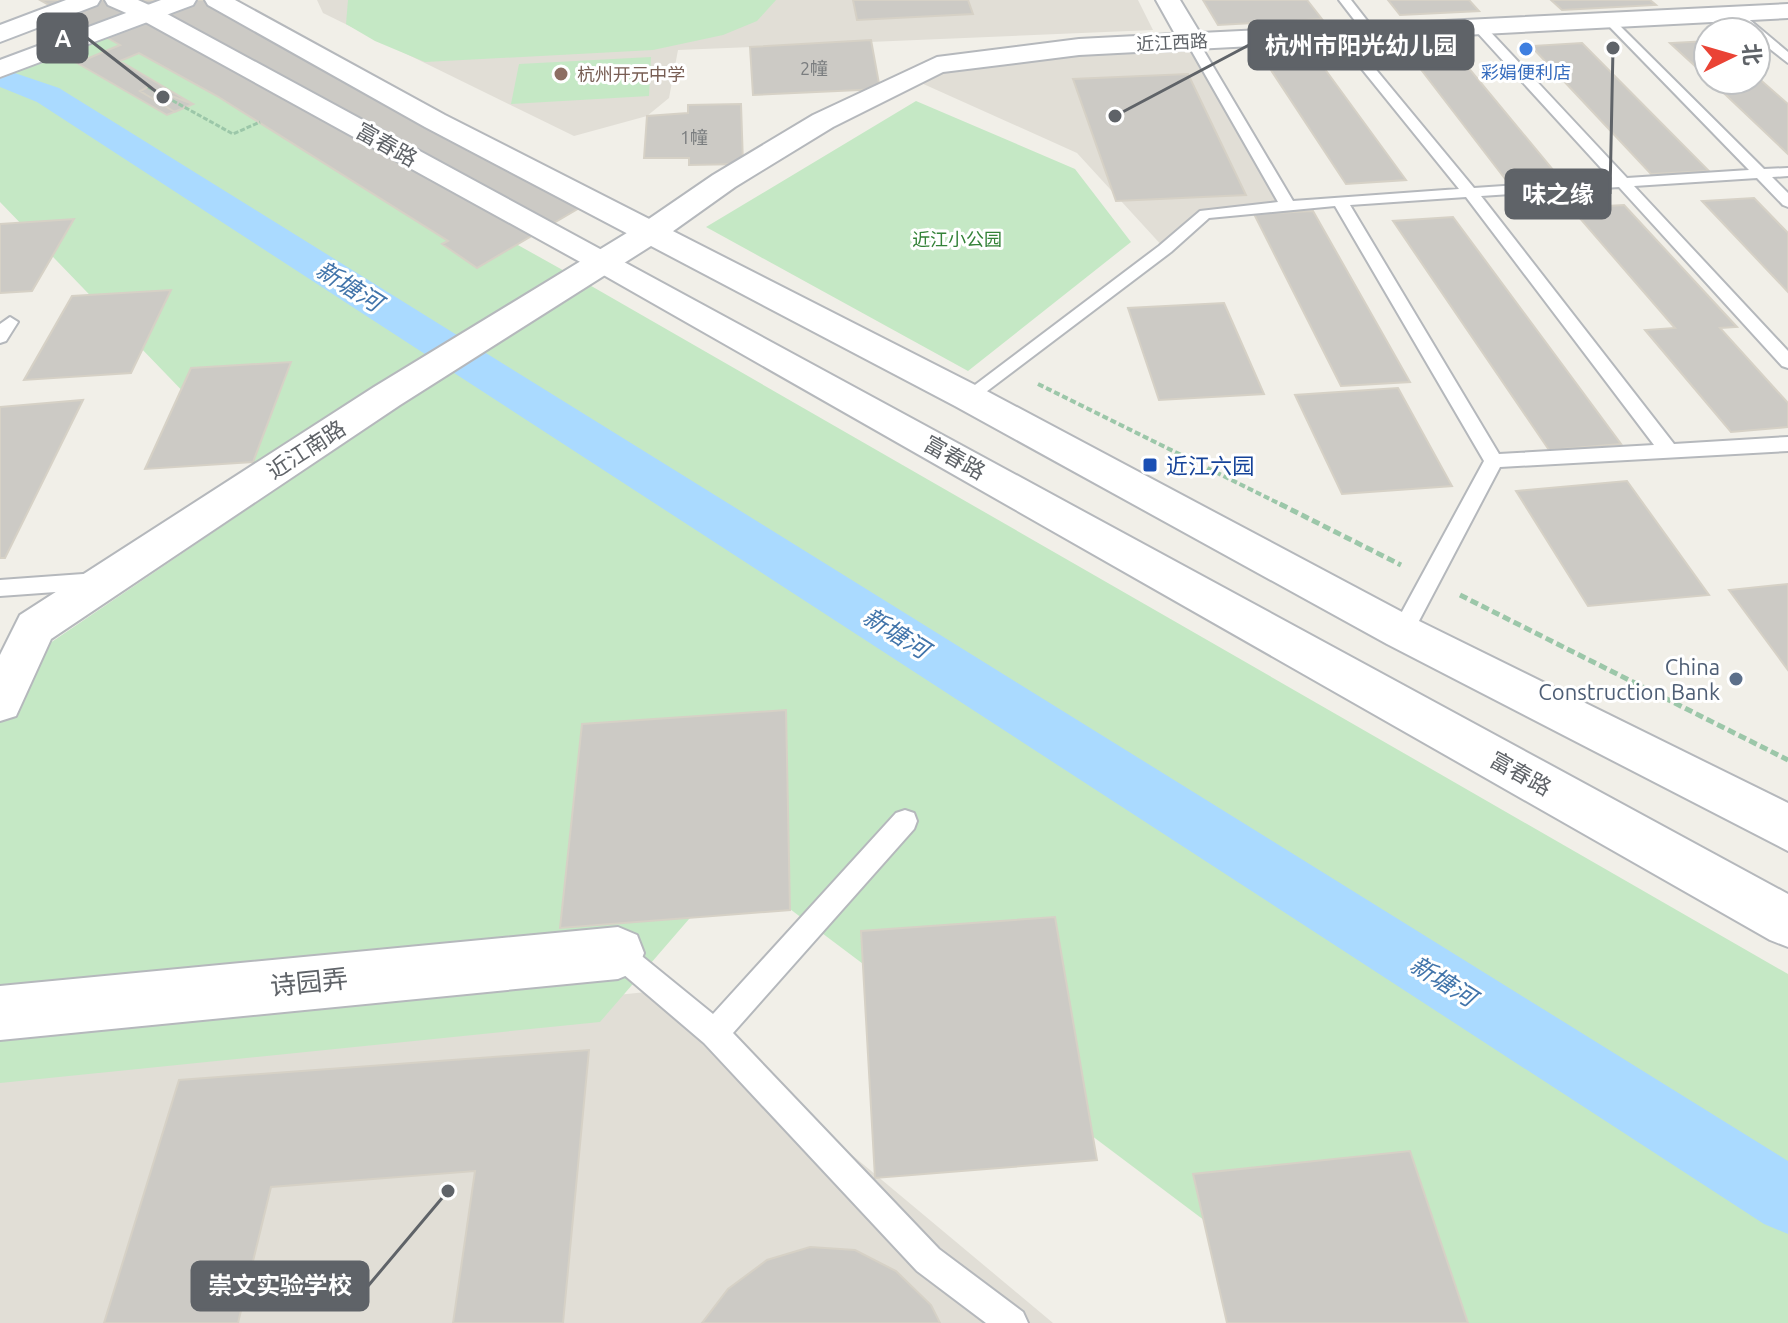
<svg xmlns="http://www.w3.org/2000/svg" width="1788" height="1323" viewBox="0 0 1788 1323" font-family="Ubuntu,'Noto Sans SC',sans-serif">
	<rect width="100%" height="100%" fill="#f1efe8"/>
	<path fill="#e1ded6" d="M317 0H1138L1153 30 678 50 669 98 647 116 574 136 323 13Z
		M1192 41 1288 206 1205 214 1165 249 1077 153 910 78 937 65Z
		M656 991 1053 1323H0V1059Z"/>
	<path fill="#c5e8c5" d="M348 0H776L757 21 723 35 653 50 425 62 375 41 346 24Z
		M132 29 593 287 1788 974V1323H1341L734 867 600 1022 0 1083V677L277 489 0 202V78Z
		M651 57 649 96 511 104 519 64Z
		M916 101 1075 169 1131 242 968 371 706 227Z"/>
	<g fill="none" stroke-linecap="round" stroke-linejoin="round">
		<path fill="#aadaff" fill-rule="evenodd" d="M0 68 59 88 1788 1161V1234L1764 1224 37 102 0 87Z"/>
	</g>
	<path fill="#cccac5" stroke="#d6d1c6" stroke-width="2" d="M40 0H218L586 204 477 268 442 244 448 241 217 96 139 53 120 61 193 104 167 115 77 63 120 45Z
		M853 0H968L973 14 857 20Z
		M1203 0H1307L1322 19 1218 25Z
		M1388 0H1469L1479 11 1400 15Z
		M1551 0H1650L1656 5 1562 10Z
		M871 40 880 89 753 95 750 47Z
		M1708 41V78L1670 43Z
		M1582 43 1709 171 1651 174 1531 46Z
		M1452 48 1559 177 1506 180 1406 50Z
		M1319 61 1406 180 1346 184 1267 64Z
		M1188 74 1246 195 1116 201 1073 79Z
		M1756 76 1788 104V154L1710 80H1756Z
		M148 87 193 104 175 112 140 91Z
		M741 104 743 164 689 165V158H644L647 116 688 113V105Z
		M1754 198 1788 233V292L1702 201Z
		M1624 205 1737 327 1720 328 1788 403V427L1731 432 1645 330 1675 328 1571 208Z
		M1313 211 1410 382 1341 386 1254 214Z
		M1453 217 1621 444 1549 450 1393 221Z
		M74 219 32 291 0 293V224Z
		M171 290 131 373 24 380 72 296Z
		M1224 303 1264 394 1159 400 1128 308Z
		M291 362 253 462 145 469 191 368Z
		M1398 388 1452 486 1342 494 1295 395Z
		M83 400 5 558H0V407Z
		M1627 481 1709 595 1588 606 1516 491Z
		M1788 584V670L1729 590Z
		M786 710 790 910 560 928 582 724Z
		M1055 917 1097 1160 875 1178 861 931Z
		M589 1050 563 1323H453L475 1171 271 1187 238 1323H104L179 1080Z
		M1410 1151 1468 1323H1227L1193 1174Z
		M810 1247 855 1250 896 1271 931 1305 940 1323H702L728 1289 767 1260Z"/>
	<g fill="none" stroke-linecap="round" stroke-linejoin="round">
		<defs>
			<path id="service" d="M1339 0H1351L1376 32 1374 35H1366Z
				M1731 11H1739L1788 52V63L1756 38V32H1749L1731 17Z
				M1610 16 1764 169 1788 168V176L1772 177 1788 193V207L1783 205 1757 178 1634 186 1788 351V368L1782 366 1619 187 1481 196 1674 444 1788 437V451L1500 467 1410 638 1402 641 1394 638 1391 632 1484 461 1335 206 1209 218 1171 252 974 401 968 403 959 397 1159 246 1200 211 1278 202 1186 41 1187 38 1198 41 1293 201 1459 189 1336 37V31H1344L1474 188 1611 179 1475 30 1473 27 1479 23 1483 24 1627 178 1749 170 1606 23 1604 20ZM1466 197 1654 445 1499 454 1350 205Z
				M10 317 18 322 6 341 0 343V324Z
				M97 573 104 575 107 581 104 587 97 589 0 596V580Z
				M905 810 914 813 917 821 914 829 733 1033 939 1249 1023 1312 1028 1323H986L917 1271 704 1043 609 962 605 953 609 944 618 940 627 944 713 1014 896 813Z"/>
			<path id="minor" d="M1156 0H1180L1200 33 1788 4V18L1079 55 943 72 833 127 735 187 662 239 400 405 51 639 16 716 0 721V655L20 615 374 387 640 225 713 175 813 115 937 57 1079 39 1175 34Z
				M618 927 637 935 644 953 637 971 618 979 0 1040V986Z"/>
			<path id="tertiary" d="M105 0H138L158 9 1788 894V947L1770 940 593 269 140 19 108 5Z
				M205 0H235L445 115 981 388 1417 620 1788 803V851L1387 644 955 406 425 127 208 5Z"/>
			<path id="secondary" d="M66 0H100L97 5 0 42V25Z
				M161 0H196L193 5 0 77V60Z"/>
		</defs>
		<use href="#service" stroke="#b5b8bc" stroke-width="4"/>
		<use href="#minor" stroke="#b5b8bc" stroke-width="4"/>
		<use href="#tertiary" stroke="#b5b8bc" stroke-width="4"/>
		<use href="#secondary" stroke="#b6babf" stroke-width="4"/>
		<path stroke="#9cc7a9" stroke-width="3" stroke-dasharray="5 2" stroke-linecap="butt" d="M148 87 233 134 260 122"/>
		<path stroke="#9cc7a9" stroke-width="4" stroke-dasharray="6 3" stroke-linecap="butt" d="M1038 384 1284 506"/>
		<path stroke="#9cc7a9" stroke-width="5" stroke-dasharray="8 4" stroke-linecap="butt" d="M1280 504 1401 565
			M1460 595 1788 760"/>
		<use href="#service" fill="#fff" fill-rule="evenodd"/>
		<use href="#minor" fill="#fff" fill-rule="evenodd"/>
		<use href="#tertiary" fill="#fff" fill-rule="evenodd"/>
		<use href="#secondary" fill="#fff" fill-rule="evenodd"/>
	</g>
	<circle fill="#3f7fe0" stroke="#fff" stroke-width="3" cx="1526" cy="49" r="8"/>
	<circle fill="#8d6e63" stroke="#fff" stroke-width="3" cx="561" cy="74" r="8"/>
	<rect fill="#1a4fb4" stroke="#fff" stroke-width="3" x="1142" y="457" width="16" height="16" rx="4"/>
	<circle fill="#5c6f8a" stroke="#fff" stroke-width="3" cx="1736" cy="679" r="8"/>
	<g text-anchor="middle" dominant-baseline="central" stroke-width="6" stroke-linejoin="round" paint-order="stroke">
		<g font-size="18" fill="#5f6368" stroke="#fff">
			<text transform="translate(1172 42) rotate(-3)">近江西路</text>
		</g>
		<g font-size="18" fill="#7a7d7f">
			<text x="814" y="68">2幢</text>
			<text x="694" y="137">1幢</text>
		</g>
		<g font-size="18" fill="#366cbe" stroke="#fff">
			<text x="1526" y="72">彩娟便利店</text>
		</g>
		<g font-size="18" fill="#785e54" stroke="#fff" text-anchor="start">
			<text x="577" y="74">杭州开元中学</text>
		</g>
		<g font-size="18" fill="#348238" stroke="#fff">
			<text x="957" y="239">近江小公园</text>
		</g>
		<g font-size="22" fill="#5f6368" stroke="#fff">
			<text transform="translate(387 144) rotate(29)">富春路</text>
			<text transform="translate(306 449) rotate(-33)">近江南路</text>
			<text transform="translate(955 457) rotate(29)">富春路</text>
			<text transform="translate(1521 773) rotate(29)">富春路</text>
		</g>
		<g font-size="22" fill="#164399" stroke="#fff" text-anchor="start">
			<text x="1166" y="465">近江六园</text>
		</g>
		<g font-size="22" fill="#4e5e75" stroke="#fff" text-anchor="end">
			<text x="1720" y="666">China<tspan x="1720" dy="25">Construction Bank</tspan></text>
		</g>
		<g font-size="24" font-style="italic" fill="#4174aa" stroke="#fff">
			<text transform="translate(349 286) rotate(32)">新塘河</text>
			<text transform="translate(896 633) rotate(32)">新塘河</text>
			<text transform="translate(1443 981) rotate(32)">新塘河</text>
		</g>
		<g font-size="26" fill="#5f6368" stroke="#fff">
			<text transform="translate(309 982) rotate(-6)">诗园弄</text>
		</g>
	</g>
	<path fill="none" stroke="#5f6368" stroke-width="3" d="M163 97L87 38M1115 116L1249 45M1613 48L1610 194M448 1191L368 1286"/>
	<g fill="#5f6368" stroke="#fff" stroke-width="3">
		<circle cx="163" cy="97" r="8"/>
		<circle cx="1115" cy="116" r="8"/>
		<circle cx="1613" cy="48" r="8"/>
		<circle cx="448" cy="1191" r="8"/>
	</g>
	<g fill="#5f6368" stroke="#5f6368" stroke-width="3">
		<rect x="38" y="14" width="49" height="48" rx="8"/>
		<rect x="1249" y="21" width="224" height="48" rx="8"/>
		<rect x="1506" y="170" width="104" height="48" rx="8"/>
		<rect x="192" y="1262" width="176" height="48" rx="8"/>
	</g>
	<g font-size="24" text-anchor="middle" font-weight="bold" fill="#fff">
		<text x="63" y="47">A</text>
		<text x="1361" y="54">杭州市阳光幼儿园</text>
		<text x="1558" y="203">味之缘</text>
		<text x="280" y="1294">崇文实验学校</text>
	</g>
	<g transform="translate(1732 56) rotate(85)"><circle r="38" fill="#ffffff" stroke="#bfc1c3" stroke-width="2"/>
	<path d="M0-6L14 30L0 20L-14 30Z" fill="#ea4335"/>
	<text y="-12" font-size="22" font-weight="bold" text-anchor="middle" fill="#5f6368">北</text>
	</g>
</svg>
